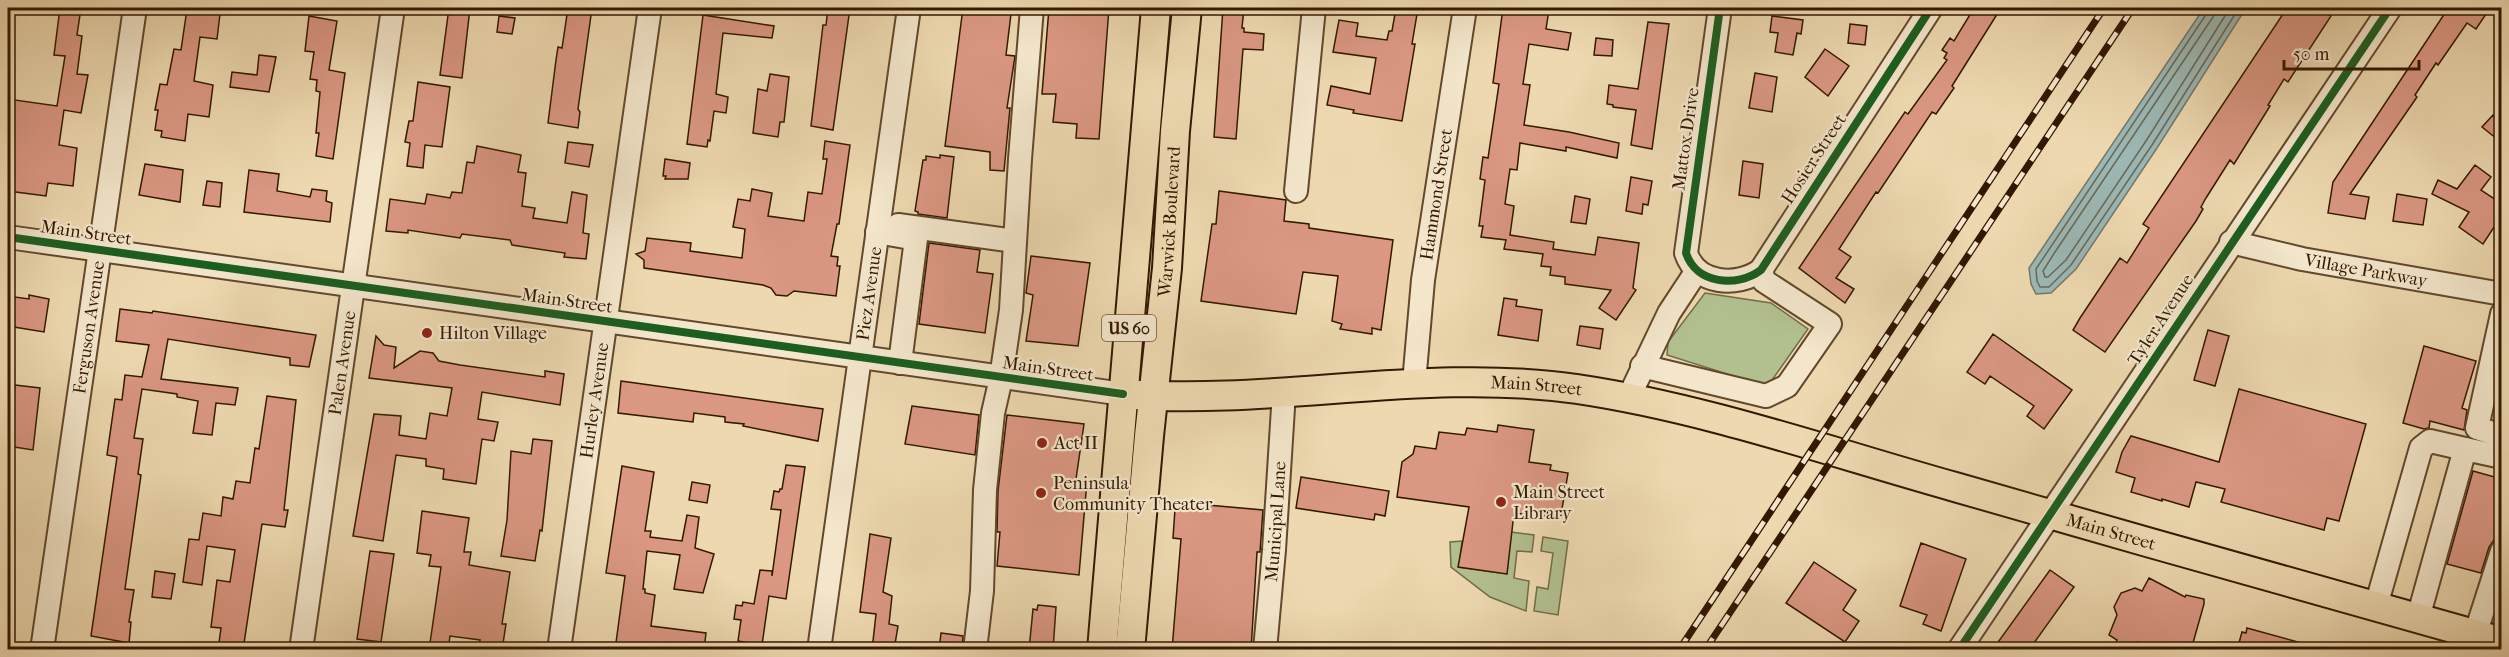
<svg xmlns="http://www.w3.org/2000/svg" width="2509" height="657" viewBox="0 0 2509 657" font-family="'IM FELL French Canon',serif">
	<rect width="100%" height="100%" fill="#edd8af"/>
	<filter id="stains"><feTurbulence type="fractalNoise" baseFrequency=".00333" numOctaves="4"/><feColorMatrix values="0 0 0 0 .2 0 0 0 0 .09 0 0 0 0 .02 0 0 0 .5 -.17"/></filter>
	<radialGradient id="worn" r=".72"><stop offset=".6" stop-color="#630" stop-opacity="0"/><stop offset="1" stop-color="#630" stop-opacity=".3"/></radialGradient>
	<path fill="#b2c090" stroke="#726c48" stroke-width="1.5" d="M1705 293 1771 303 1808 329 1770 383 1762 385 1667 355 1668 342Z
		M1511 532 1534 535 1532 552 1517 551 1514 578 1529 581 1526 611 1490 597 1451 567 1450 542 1462 541 1459 567 1507 574Z
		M1543 537 1568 541 1558 615 1534 611 1537 587 1548 589 1553 553 1541 551Z"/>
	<path fill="#9cb8b4" stroke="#72786c" stroke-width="1.5" d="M2204 8H2246L2157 148 2076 269 2051 293 2036 294 2031 284 2029 268Z"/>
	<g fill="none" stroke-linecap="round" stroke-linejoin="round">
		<path stroke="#68685a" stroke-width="1.5" d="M2208 8 2207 13 2036 269 2037 281 2040 287H2049L2071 265 2152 145 2239 8
			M2216 8 2213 17 2055 252 2043 271 2045 277H2048L2066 260 2146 141 2230 8"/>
	</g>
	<path fill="#da9782" stroke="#331801" stroke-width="1.5" d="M60 8H81L77 35 82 36 77 74 88 75 81 113 64 110 59 145 77 148 73 186 48 183 46 196 8 191V99L57 106 65 56 54 55Z
		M449 8H470L462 78 440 75Z
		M568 8H592L578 109 580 112 578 128 548 123 556 60 558 47 562 48Z
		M828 8H850L833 130 811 126 823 25H826Z
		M963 8H989L988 11 1011 14 1006 55 1015 56 1007 108H1010L1004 171 990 170V152L945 146Z
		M1049 8H1109L1099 139 1076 138 1077 124 1053 122 1056 94H1042Z
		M1223 8H1244L1242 28H1244V32L1264 34 1263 50 1243 49 1236 139 1214 137Z
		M1396 8H1418L1412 44H1415L1402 121 1353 113 1354 110 1327 105 1331 86 1370 94 1376 58 1333 52 1339 20 1358 23 1356 36 1387 40 1389 31H1392Z
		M1503 8 1549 10 1546 29 1571 33 1568 50 1529 44 1523 84 1530 85 1524 125 1569 132 1619 143 1617 158 1566 147V151L1520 143 1517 170 1510 169 1505 204 1514 206 1510 235 1554 242 1553 249 1595 255 1598 237 1639 243 1633 288 1636 290 1616 320 1599 308 1611 290 1565 284V277L1550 275 1551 267 1541 266 1543 254 1504 249 1506 240 1481 237 1483 226H1479L1480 219 1485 180 1480 179 1483 157 1488 158 1499 84 1493 83Z
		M1974 8H2001L1952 86 1954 88 1936 114 1932 112 1878 193 1876 192 1839 249 1851 257 1836 278 1854 289 1845 303 1799 268 1905 112 1908 114 1947 60 1944 58 1947 53 1942 50 1950 38 1954 41Z
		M2287 8H2318L2331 16 2288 82 2284 79 2268 105 2270 106 2234 164 2230 160 2206 198 2201 207 2203 209 2196 221 2105 352 2073 330 2080 318 2120 258 2127 263 2149 228 2143 224Z
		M2443 8H2490L2476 29 2467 23 2438 65 2436 63 2415 95 2417 97 2350 194 2369 197 2365 219 2328 213 2333 182 2447 10Z
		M187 9 220 14 217 39 200 37 194 81 213 85 209 117 188 114 185 141 161 137 162 131 155 130 158 110H155L160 84 167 85 174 49 181 50Z
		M703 15 774 26 772 38 723 33 716 94 728 97 726 113 714 111 710 141 708 140 707 147 687 144Z
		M309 16 337 21 329 70 345 73 333 159 316 156 319 133H316L320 92 316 91 317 80 310 79 314 52 305 51Z
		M499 16 515 18 512 34 497 32Z
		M1772 16 1803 20 1801 34 1797 33 1793 55 1775 52 1778 33 1770 32Z
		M1648 22 1669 24 1652 149 1631 145 1636 110 1613 107V105L1607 104 1609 85 1638 89Z
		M1850 24 1867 26 1865 45 1848 43Z
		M1596 38 1613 40 1612 56 1594 55Z
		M1825 49 1849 66 1828 96 1805 77Z
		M259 55 276 57 269 92 230 87 232 72 257 75Z
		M1755 73 1777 77 1772 112 1749 108Z
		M770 74 789 77 784 122H780L778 137 753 133 758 89 767 91Z
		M418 82 450 87 442 147 425 145 423 168 407 166 410 143 405 142 409 121H413Z
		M2493 115 2502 123V143L2482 127Z
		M825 141 850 145 839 224H837L831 256 838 257 837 266H840L836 296 794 291 787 296 776 295 771 288 763 285 644 268V260L636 254 645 251 647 238 691 243 690 251 742 258 745 229 733 227 738 199 750 201 752 189 772 193 768 216 804 221 808 192 822 194 827 159H823Z
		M568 142 593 145 589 167 565 163Z
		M477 146 521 155 518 172 526 173 522 206 535 208 533 218 567 223 572 192 587 195 583 233 589 234 586 259 564 257 565 253 512 245 510 240 462 234 460 238 408 230V233L386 231 390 199 425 204 427 194 450 198 452 192 462 193 467 162 474 163Z
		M940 155 954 157 947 218 918 214V212L915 211 923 160H926V156L940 158Z
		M665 159 690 163 688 179H665L666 176H663Z
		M1743 161 1763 164 1759 198 1739 195Z
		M145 164 183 170 180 202 139 195Z
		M2475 165 2491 177 2481 190 2502 204V215L2483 244 2459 227 2469 212 2432 194 2438 180 2457 189Z
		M249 170 279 174 277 191 310 197 312 189 327 191 326 201 332 203 330 222 244 212Z
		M1631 177 1652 181 1648 205 1643 204 1642 214 1626 211Z
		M207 181 222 183 220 207 203 205Z
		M1219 191 1286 200 1284 221 1309 224V228L1393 240 1381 330 1372 328V334L1340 329 1342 324 1332 321 1338 276 1303 272 1296 314 1201 301 1212 224H1216Z
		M2397 194 2427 199 2423 225 2393 221Z
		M1575 196 1590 199 1586 224 1571 222Z
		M929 243 980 250 977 272 993 274 985 333 919 324Z
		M1031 256 1090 263 1078 346 1026 341 1033 295 1026 293Z
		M29 295 49 299 44 332 8 326V296L29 299Z
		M1504 298 1517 300 1516 306 1542 310 1538 341 1498 335Z
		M120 309 152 313 153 311 316 335 309 367 290 365V358L168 339 161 379 238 388 235 405 216 403 212 435 193 433 198 401 177 397V394L142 389 134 438 143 439 138 474 141 475 125 589 134 590 129 622H131L129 643 91 636 117 457 107 455 115 399 122 400 125 375 142 377 149 345 116 341Z
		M1580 326 1603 329 1600 349 1577 345Z
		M2208 330 2229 336 2215 386 2194 380Z
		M1993 334 2072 390 2044 429 2027 416 2034 406 1990 376 1985 384 1967 372Z
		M376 336 384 345 396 347 394 368 420 351 433 353 439 361 460 365 545 377V371L564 374 560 405 482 392 478 419 498 422 494 441 482 439 476 484 443 479 444 469 426 466V459L396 455 383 541 353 536 374 414 401 416 399 435 426 439 430 413 447 416 452 388 369 378Z
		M2424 346 2476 361 2462 408 2467 410 2464 430 2430 421 2429 428 2424 429 2403 423Z
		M621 381 823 409 818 441 743 426 744 424 725 422V417L694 413 693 422 618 413Z
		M15 385 40 388 33 450 8 446V422L11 423Z
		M2239 389 2366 424 2339 521 2327 518 2324 530 2221 502 2225 489 2196 482 2189 507 2162 499V501L2131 492 2135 478 2116 472 2122 452 2131 436 2219 462Z
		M267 396 296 400 284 510H288L285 527 262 524 243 650H218L221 628 211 627 217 580 230 582 235 550 207 546 202 585 183 582 189 539 199 540 203 513 221 516 223 497 233 499 236 481 250 483 255 448 259 449Z
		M912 406 979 415 975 455 905 444Z
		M1007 415 1084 424 1076 479 1087 481 1079 575 997 566 1000 532H997L998 491Z
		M1498 425 1534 430 1529 462 1551 465 1550 470 1568 473 1561 515 1545 512 1544 517 1514 513 1507 574 1458 567 1469 507 1397 497 1402 462 1413 454 1415 446 1436 449 1439 432 1465 435 1467 428 1497 432Z
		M533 439 552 441 542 531 540 530 535 561 501 556 507 520 511 451 531 454Z
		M786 465 805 467 786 599 769 596 762 645 738 641 741 620 734 619 736 605 742 606 743 602 754 604 760 570 772 571V576L781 510 771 509 774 491 779 492 780 489H782Z
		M622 466 654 472 645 531H651L650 537 682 541 687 515 699 517 695 548 714 554 703 593 674 589 680 555 647 551 643 589H645V593L655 595 651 626 706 633 704 650 646 647 645 650H615L625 576 606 573Z
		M2473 471 2502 479V514L2494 540 2489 547 2481 573 2447 564Z
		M1301 477 1389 491 1385 516 1375 514 1374 520 1296 508Z
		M692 482 710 485 707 503 689 500Z
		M1185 503 1263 510 1260 552H1257L1251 650H1172L1181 539 1173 538 1175 509 1184 510Z
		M422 511 469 518 464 552H471L469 565 510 572 502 624H506L502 650H478L480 640 450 636 448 650H429L441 567 429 566 431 555 417 553Z
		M870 534 891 538 883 592 892 596 889 624 898 626 894 650H872L876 614 860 612Z
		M1921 543 1966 559 1941 631 1923 624 1927 615 1900 606Z
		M370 551 394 554 381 642 357 639Z
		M1814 562 1856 590 1843 610 1859 621 1845 642 1786 603Z
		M2050 570 2074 587 2029 650H2015L1996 645Z
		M155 571 175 574 171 599 152 597Z
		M2149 578 2185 597 2186 595 2204 599V604L2191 650H2163L2138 642 2134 650H2112L2117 640 2109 635 2117 615 2114 607 2121 593 2135 588 2142 591Z
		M1038 605 1056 607 1053 650H1029L1033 609 1037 610Z
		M2247 628 2309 645V650H2237L2242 632 2246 633Z
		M941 633 963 636 962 650H939Z"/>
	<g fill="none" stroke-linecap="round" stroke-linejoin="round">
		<defs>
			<g id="minor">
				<path d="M1720 8 1686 253C1696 284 1737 288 1761 270L1931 8"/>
				<path d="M1296 191 1314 8"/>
				<path d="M898 225 1015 241"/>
				<path d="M877 232 916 239 900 363"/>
				<path d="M8 237 1123 394"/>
				<path id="s1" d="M2231 242 2302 259 2502 294"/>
				<path d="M2502 314 2477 428 2502 436"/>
				<path d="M1642 366 1766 396 1787 386 1830 324 1764 281 1761 270"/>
				<path id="s2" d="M1414 383 1423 280 1465 8"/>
				<path d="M1628 399 1669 313 1696 272"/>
				<path d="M2465 449 2502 457"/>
				<path d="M2376 606 2421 448 2430 441 2465 449 2418 618"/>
				<path d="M2475 635 2502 551"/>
				<path id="s3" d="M42 650 135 8"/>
				<path id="s4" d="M301 650 393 8"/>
				<path id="s5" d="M559 650 650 8"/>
				<path id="s6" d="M819 650 909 8"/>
				<path d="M975 650 982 591 985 490 993 413 1001 378 1011 310 1020 159 1032 8"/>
				<path id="s7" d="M1265 650 1274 550 1284 392"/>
				<path d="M1959 650 2390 8"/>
			</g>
			<g id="major">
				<path id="s8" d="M1123 394C1274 406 1425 367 1577 389 1705 408 1830 452 1955 487 2137 540 2319 590 2502 642"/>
				<path d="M1102 650 1156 8"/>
				<path id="s9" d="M1130 650 1149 436 1167 268 1175 131 1187 8"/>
			</g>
		</defs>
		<use href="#minor" stroke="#62482c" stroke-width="26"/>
		<use href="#major" stroke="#331801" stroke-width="32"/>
		<use href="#minor" stroke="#f3e6cb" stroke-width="22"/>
		<use href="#major" stroke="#edd8af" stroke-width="28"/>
		<defs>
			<path id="rail" d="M1679 650 2104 8
				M1705 650 2133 8"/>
		</defs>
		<use href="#rail" stroke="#331801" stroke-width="7"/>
		<use href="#rail" stroke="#f3e6cb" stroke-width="4.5" stroke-dasharray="14" stroke-linecap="butt"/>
		<defs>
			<path id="cycleway" d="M1720 8 1686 253C1696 284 1737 288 1761 270L1931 8
				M8 237 1123 394
				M1959 650 2390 8"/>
		</defs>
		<use href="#cycleway" stroke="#f3e6cb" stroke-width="11"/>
		<use href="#cycleway" stroke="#1b5e20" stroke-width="8"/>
	</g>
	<g fill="#8f2418" stroke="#f3e6cb" stroke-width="2">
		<circle cx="427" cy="333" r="6"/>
		<circle cx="1042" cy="443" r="6"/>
		<circle cx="1041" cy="493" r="6"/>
		<circle cx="1501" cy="502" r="6"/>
	</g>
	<g text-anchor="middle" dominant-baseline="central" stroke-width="4.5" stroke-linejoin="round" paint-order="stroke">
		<rect fill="#f3e6cb" stroke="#6d563e" stroke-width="1.5" x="1102" y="315" width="54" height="26" rx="4.5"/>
		<g font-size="16" font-weight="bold" fill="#331801">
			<text x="1129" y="328">US 60</text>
		</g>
		<g font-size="18" fill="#331801" stroke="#f3e6cb">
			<text transform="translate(1686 139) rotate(-82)">Mattox Drive</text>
			<text transform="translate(1814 159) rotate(-57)">Hosier Street</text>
			<text stroke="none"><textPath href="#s2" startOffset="190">Hammond Street</textPath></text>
			<text stroke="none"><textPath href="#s9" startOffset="430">Warwick Boulevard</textPath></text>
			<text transform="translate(86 233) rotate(8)">Main Street</text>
			<text stroke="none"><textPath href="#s1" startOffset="138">Village Parkway</textPath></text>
			<text stroke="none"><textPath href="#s6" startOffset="360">Piez Avenue</textPath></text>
			<text transform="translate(567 301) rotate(8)">Main Street</text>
			<text transform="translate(2161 320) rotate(-57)">Tyler Avenue</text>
			<text stroke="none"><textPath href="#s3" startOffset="326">Ferguson Avenue</textPath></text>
			<text stroke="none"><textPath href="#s4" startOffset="290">Palen Avenue</textPath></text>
			<text transform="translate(1048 369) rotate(8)">Main Street</text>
			<text stroke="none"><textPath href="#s8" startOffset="414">Main Street</textPath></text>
			<text stroke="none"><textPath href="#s5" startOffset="252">Hurley Avenue</textPath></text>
			<text stroke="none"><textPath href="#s7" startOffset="129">Municipal Lane</textPath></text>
			<text stroke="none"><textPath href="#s8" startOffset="1008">Main Street</textPath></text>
		</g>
		<g font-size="18" fill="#331801" stroke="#f3e6cb" text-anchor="start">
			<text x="439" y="333">Hilton Village</text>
			<text x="1054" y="443">Act II</text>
			<text x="1053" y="483">Peninsula<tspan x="1053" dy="21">Community Theater</tspan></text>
			<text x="1513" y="492">Main Street<tspan x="1513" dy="21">Library</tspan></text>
		</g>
	</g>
	<rect width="2509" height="657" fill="none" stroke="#edd8af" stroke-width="30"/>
	<rect x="9" y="9" width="2491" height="639" fill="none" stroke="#331801" stroke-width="3"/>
	<rect x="15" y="15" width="2479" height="627" fill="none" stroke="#331801" stroke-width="1.5"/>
	<path d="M2284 60v9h135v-9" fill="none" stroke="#331801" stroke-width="3"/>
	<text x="2293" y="60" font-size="18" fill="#331801" stroke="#f3e6cb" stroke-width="4.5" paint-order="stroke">50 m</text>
	<rect width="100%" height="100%" filter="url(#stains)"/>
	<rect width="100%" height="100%" fill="url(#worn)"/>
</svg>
